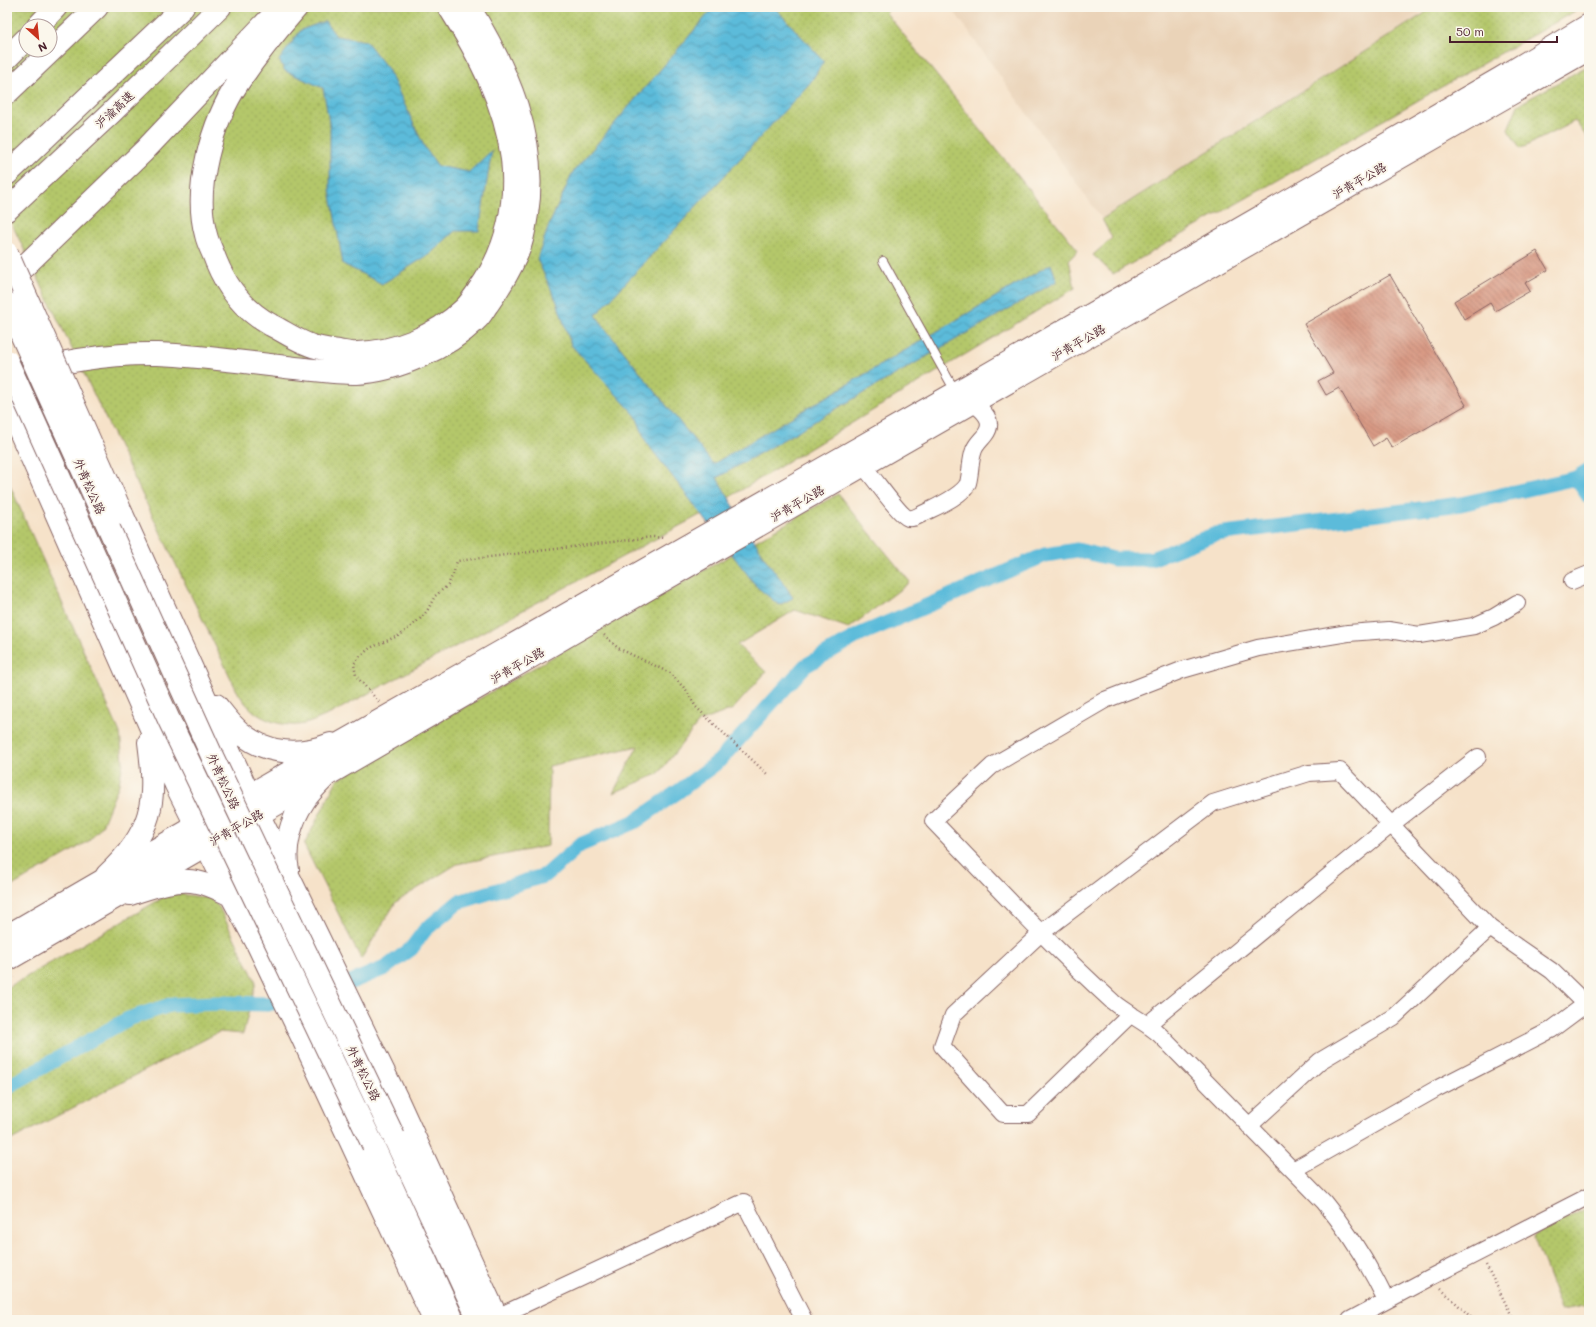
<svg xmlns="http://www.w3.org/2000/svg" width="1596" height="1327" viewBox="0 0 1596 1327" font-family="Mali,'LXGW WenKai TC',sans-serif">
	<defs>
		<pattern id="grass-dots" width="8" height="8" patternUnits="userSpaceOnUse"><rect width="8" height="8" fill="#b4c76a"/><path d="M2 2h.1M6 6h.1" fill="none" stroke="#9caa5c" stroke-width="1.8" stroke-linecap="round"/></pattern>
		<pattern id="water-waves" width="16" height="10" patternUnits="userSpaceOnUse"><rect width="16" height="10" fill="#5cbbda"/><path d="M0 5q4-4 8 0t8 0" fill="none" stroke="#4e97b1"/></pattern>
		<pattern id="building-back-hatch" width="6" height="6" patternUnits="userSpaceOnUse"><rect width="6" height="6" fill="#d89a84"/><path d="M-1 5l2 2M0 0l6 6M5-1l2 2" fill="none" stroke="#b17d6c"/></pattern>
	</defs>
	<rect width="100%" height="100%" fill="#fbf7ec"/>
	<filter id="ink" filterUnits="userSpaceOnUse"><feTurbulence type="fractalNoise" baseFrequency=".025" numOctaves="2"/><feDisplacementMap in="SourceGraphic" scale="8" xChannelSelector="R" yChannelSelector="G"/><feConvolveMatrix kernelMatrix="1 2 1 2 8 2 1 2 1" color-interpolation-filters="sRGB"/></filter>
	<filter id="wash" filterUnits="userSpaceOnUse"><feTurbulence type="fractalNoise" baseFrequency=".012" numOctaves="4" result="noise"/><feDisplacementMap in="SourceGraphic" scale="16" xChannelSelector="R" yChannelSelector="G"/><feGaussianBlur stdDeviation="0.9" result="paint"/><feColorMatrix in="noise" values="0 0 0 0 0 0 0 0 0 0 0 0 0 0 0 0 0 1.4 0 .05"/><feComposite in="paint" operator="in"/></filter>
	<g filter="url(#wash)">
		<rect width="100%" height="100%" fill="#f6e2c9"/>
		<path fill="#ead3b8" d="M951 7H1416L1422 15 1102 219Z"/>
		<path fill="url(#grass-dots)" stroke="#7f734a" fill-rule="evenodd" d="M7 7H889L886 13 1078 250 1069 260 1075 288 700 515 330 714C322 717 313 722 304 724 287 728 263 721 251 709 245 704 240 696 236 689L7 214ZM26 26H50V50H26Z
			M1432 7H1580L1575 11 1113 274 1093 255 1112 238 1102 219 1422 15Z
			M1589 65V140L1575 121 1520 149 1508 129 1518 105Z
			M7 479 120 733 123 762 119 784 102 826 89 841 7 889Z
			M838 494 910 582 849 628 795 610 737 645 766 672 733 709 699 722 658 774 613 793 638 746 549 766 548 846 457 864 396 902 361 959 304 845 337 780Z
			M171 893 209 898 219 907 256 982 243 1034 219 1032 7 1142V988Z
			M1589 1207V1305L1561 1310 1533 1236Z"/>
		<path fill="url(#water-waves)" stroke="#536d82" d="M714 7H774L824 61 810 83 596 315 604 327 713 464 1051 264 1057 281 717 478 766 560 783 582 793 598 779 605 757 587 646 442 636 416 571 345 557 302 537 259 549 225 573 172Z
			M325 21 336 36 366 41 388 69 425 148 438 166 469 172 492 150 479 231H455L430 254 382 284 343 264 330 190V128L323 88 285 71 279 60 301 30Z"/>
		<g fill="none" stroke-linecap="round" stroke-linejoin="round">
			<path stroke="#5cbbda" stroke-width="15" d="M1576 478 1589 470
				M7 1087 128 1019 170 1005 217 1003 268 1004 341 986 385 968 411 949 425 930 459 902 546 875 580 845 636 821 679 791 719 761 805 666 859 635 1045 555 1077 550 1114 559H1151L1216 534 1461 504 1576 478 1589 497"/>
		</g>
		<g id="blocks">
			<path fill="url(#building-back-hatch)" d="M1537 251 1548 270 1525 283 1530 291 1495 311 1490 303 1464 319 1454 301Z
				M1390 275 1466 405 1392 448 1386 438 1373 446 1339 388 1326 395 1318 381 1333 373 1304 324Z"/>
		</g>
	</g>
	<g filter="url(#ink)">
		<use href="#blocks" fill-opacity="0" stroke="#866362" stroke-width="1"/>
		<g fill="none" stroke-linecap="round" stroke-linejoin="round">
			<defs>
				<path id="lane" d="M883 261 950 382 958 390"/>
				<path id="street" d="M863 466C873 476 899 515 908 518 913 519 916 517 920 515 933 508 962 497 968 483 971 472 970 460 974 450 976 444 981 440 985 435 998 418 977 407 966 397
					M1572 581 1589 574
					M1131 1014 1028 1114H1003L942 1046 953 1015 1041 933 1213 803 1309 773 1340 771 1490 928 1552 971 1589 1007
					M1148 1024 1392 824 1478 757
					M1249 1126 1320 1061 1394 1017 1490 928
					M1293 1170 1436 1089 1551 1030 1586 1004
					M1386 1300C1369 1265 1349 1232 1324 1202L1160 1035C1146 1022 1127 1014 1113 1002 1050 945 992 882 933 821L992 766 1105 700 1182 670 1258 648 1348 633 1389 630 1419 635 1474 626 1494 617 1517 603
					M497 1317 744 1202 804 1320
					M1350 1320 1429 1278 1589 1196"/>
				<path id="secondary" d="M7 402 176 785 231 895 256 941 302 1037 434 1320
					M122 514 249 795 396 1097 498 1320
					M216 705C224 715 231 725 241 733 267 755 301 756 331 744
					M288 870C283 848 291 820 304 801 309 793 316 786 323 779
					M107 875C153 832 157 803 149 742
					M130 894C149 888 176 877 197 882 209 884 220 890 231 895"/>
				<path id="primary" d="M394 1137 479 1320
					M373 1145 453 1320"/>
				<path id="highway" d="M297 7C276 31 256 56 238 83 212 122 193 189 206 235 208 244 213 252 216 261 227 288 245 311 271 325 285 332 302 344 316 347 324 349 331 350 339 351 345 352 351 354 357 353 395 352 436 336 464 309 469 304 474 297 478 291 506 252 517 206 512 158 505 103 478 53 449 7
					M38 26 56 7
					M7 58 26 39
					M7 93 97 7
					M7 174 183 7
					M7 210 110 114 220 7
					M7 283 144 151 277 11
					M7 376C56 362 107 353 158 354 204 356 249 363 295 368 315 370 336 373 357 373 397 371 447 348 476 320 481 316 484 309 488 304 501 286 508 274 517 254 523 241 525 228 527 214 539 139 507 69 469 7
					M7 936 281 777 959 391 1501 78 1589 25
					M7 960 719 548 1589 49"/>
			</defs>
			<use href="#lane" stroke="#866362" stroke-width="10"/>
			<use href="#street" stroke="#866362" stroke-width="18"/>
			<use href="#secondary" stroke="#866362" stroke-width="24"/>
			<use href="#primary" stroke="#866362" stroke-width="24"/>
			<use href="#highway" stroke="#866362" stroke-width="24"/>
			<path stroke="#866362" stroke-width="2.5" stroke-dasharray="1 3" stroke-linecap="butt" d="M604 635 618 648 670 673 686 690 696 707 768 775
				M379 702 356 676 354 664 359 657 370 648 400 635 420 619 427 611 435 596 448 585 454 572 457 561 653 537 665 538
				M7 981 14 977
				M1486 1265 1514 1320
				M1441 1289 1474 1320"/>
			<use href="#lane" stroke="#fff" stroke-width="8"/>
			<use href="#street" stroke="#fff" stroke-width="16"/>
			<use href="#secondary" stroke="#fff" stroke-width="22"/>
			<use href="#primary" stroke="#fff" stroke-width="22"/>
			<use href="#highway" stroke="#fff" stroke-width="22"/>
			<defs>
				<path id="secondary-bridge" d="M7 253 122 514"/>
				<path id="primary-bridge" d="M7 303 213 758 394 1137
					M7 361 169 720 373 1145"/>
			</defs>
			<use href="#secondary-bridge" stroke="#866362" stroke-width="24" stroke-linecap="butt"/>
			<use href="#primary-bridge" stroke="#866362" stroke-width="24" stroke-linecap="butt"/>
			<use href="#secondary-bridge" stroke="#fff" stroke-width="22"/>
			<use href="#primary-bridge" stroke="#fff" stroke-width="22"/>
		</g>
	</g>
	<g text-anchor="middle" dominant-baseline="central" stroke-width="4" stroke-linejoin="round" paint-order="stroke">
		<g font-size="12" fill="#4a1f2b" stroke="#fbf7ec">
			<text transform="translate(114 109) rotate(-43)">沪渝高速</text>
			<text transform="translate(1359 180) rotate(-30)">沪青平公路</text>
			<text transform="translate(1078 342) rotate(-30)">沪青平公路</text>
			<text transform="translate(90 486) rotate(66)">外青松公路</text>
			<text transform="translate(797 503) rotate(-30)">沪青平公路</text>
			<text transform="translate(517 665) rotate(-30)">沪青平公路</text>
			<text transform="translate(224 781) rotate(65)">外青松公路</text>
			<text transform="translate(236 827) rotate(-30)">沪青平公路</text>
			<text transform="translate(364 1073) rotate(64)">外青松公路</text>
		</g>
	</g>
	<rect width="1596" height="1327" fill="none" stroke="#fbf7ec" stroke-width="24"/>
	<g transform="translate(38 38) rotate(153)"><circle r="19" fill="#fbf7ec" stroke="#b4a19f"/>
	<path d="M0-3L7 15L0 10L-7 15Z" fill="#c8321e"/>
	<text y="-6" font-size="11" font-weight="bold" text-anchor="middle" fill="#4a1f2b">N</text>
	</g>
	<path d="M1450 36v6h107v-6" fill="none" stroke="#4a1f2b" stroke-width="2"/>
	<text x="1456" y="36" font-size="12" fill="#4a1f2b" stroke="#fbf7ec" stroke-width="3" paint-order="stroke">50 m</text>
</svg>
